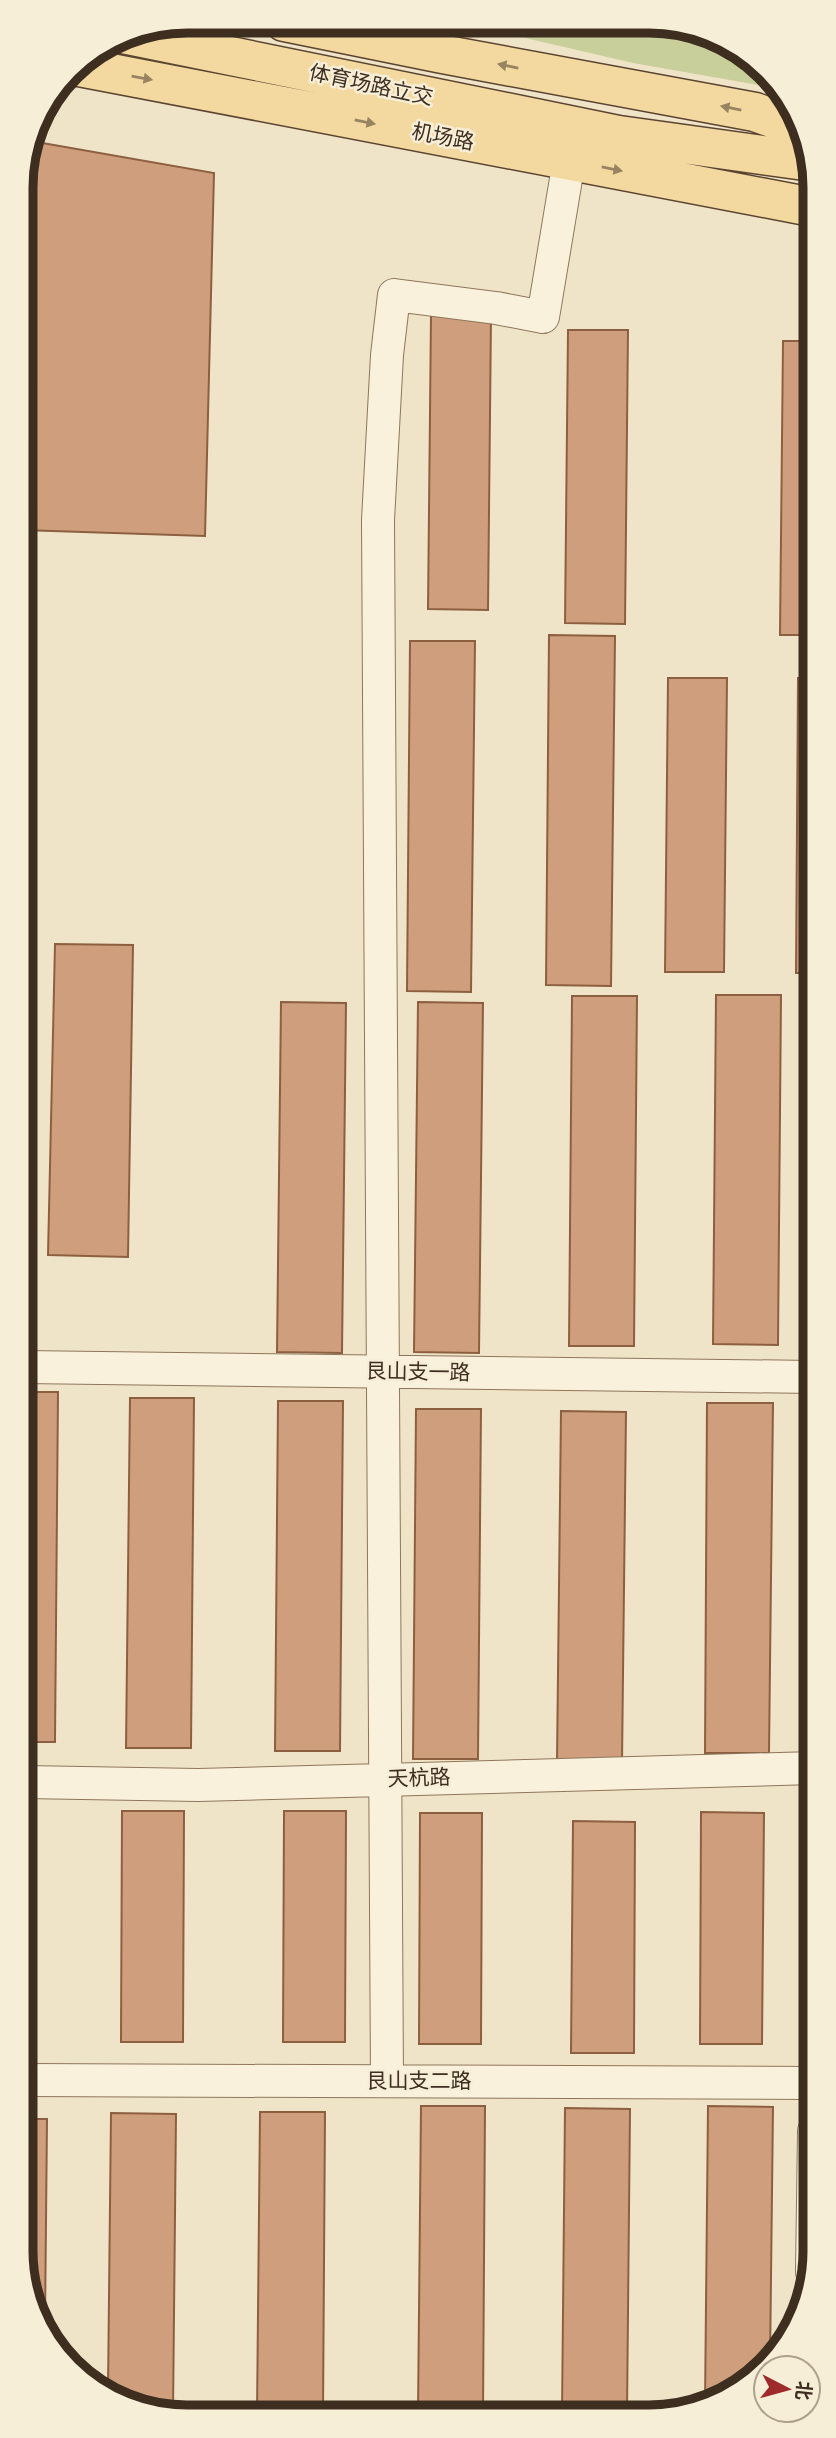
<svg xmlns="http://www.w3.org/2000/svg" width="836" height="2438" viewBox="0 0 836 2438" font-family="Bitter,'Noto Sans SC',serif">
	<rect width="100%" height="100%" fill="#f0e4c8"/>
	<path fill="#c9cf9b" d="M461 23 682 24 766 69 776 88 633 63Z"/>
	<path fill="#cf9f7d" stroke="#8d5f41" stroke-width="2" d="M31 141 214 173 205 536 22 530 21 176Z
		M431 315 491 316 488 610 428 609Z
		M568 330H628L625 624 565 623Z
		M783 341H812V635H780Z
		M549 635 615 636 611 986 546 985Z
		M410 641H475L471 992 407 991Z
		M668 678H727L724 972H665Z
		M798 678H812L813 973H796Z
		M55 944 133 945 128 1257 48 1255Z
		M716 995H781L778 1345 713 1344Z
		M572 996H637L634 1346H569Z
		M281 1002 346 1003 342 1353 277 1352Z
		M418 1002 483 1003 479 1353 414 1352Z
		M23 1392H58L55 1742H24Z
		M130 1398H194L191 1748H126Z
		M278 1401H343L340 1751H275Z
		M707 1403H773L769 1753H705Z
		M416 1409H481L478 1759H413Z
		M561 1411 626 1412 622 1762 557 1761Z
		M24 1799H34L33 2031H24Z
		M122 1811H184L183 2042H121Z
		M284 1811H346L345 2042H283Z
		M701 1812 764 1813 762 2044H700Z
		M420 1813H482L481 2044H419Z
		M573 1821 635 1822 634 2053H571Z
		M421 2106H485L483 2414H418Z
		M708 2106 773 2107 770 2363 732 2395 705 2405Z
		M565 2108 630 2109 627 2414H562Z
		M260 2112H325L323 2414H257Z
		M111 2113 176 2114 173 2414H155L108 2389Z
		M24 2119H47L45 2323 24 2284Z"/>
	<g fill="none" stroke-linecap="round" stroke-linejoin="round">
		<defs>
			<path id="minor" d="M23 1367 813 1377
				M24 1782 198 1785 814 1768
				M24 2080 814 2083
				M387 2081 378 520 387 355 394 295 496 308 543 317 569 161
				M812 2272 814 2131"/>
			<path id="primary" d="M284 22 442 54 755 112 797 127
				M122 34 619 135 812 162
				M74 66 812 207"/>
		</defs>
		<use href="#minor" stroke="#8d765c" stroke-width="34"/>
		<use href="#primary" stroke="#5b4430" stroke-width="41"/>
		<use href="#minor" stroke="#faf1dc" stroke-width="32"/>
		<use href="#primary" stroke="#f3d9a0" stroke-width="38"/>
	</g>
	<defs><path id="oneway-solid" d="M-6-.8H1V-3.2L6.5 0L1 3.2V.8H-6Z" transform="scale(1.75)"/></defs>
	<g fill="#988460">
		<use href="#oneway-solid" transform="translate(508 66) rotate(-169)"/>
		<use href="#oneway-solid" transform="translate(142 78) rotate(10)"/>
		<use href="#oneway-solid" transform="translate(731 108) rotate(-169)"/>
		<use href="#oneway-solid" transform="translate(365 122) rotate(11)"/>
		<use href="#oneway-solid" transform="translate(612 169) rotate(11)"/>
	</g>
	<g text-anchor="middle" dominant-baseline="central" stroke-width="5" stroke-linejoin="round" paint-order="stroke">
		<g font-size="21" fill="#3d2e20" stroke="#f7eed8">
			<text transform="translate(371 85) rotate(12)">体育场路立交</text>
			<text transform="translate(443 137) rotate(11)">机场路</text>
			<text transform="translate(418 1372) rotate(1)">艮山支一路</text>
			<text transform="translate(419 1778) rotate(-2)">天杭路</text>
			<text x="419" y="2081">艮山支二路</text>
		</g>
	</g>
	<path d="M0 0H836V2438H0ZM187 33H649A154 154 0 0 1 803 187V2251A154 154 0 0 1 649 2405H187A154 154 0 0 1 33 2251V187A154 154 0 0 1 187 33Z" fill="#f7eed8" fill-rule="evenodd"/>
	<path fill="none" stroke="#3d2e20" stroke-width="9" d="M187 33H649A154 154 0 0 1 803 187V2251A154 154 0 0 1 649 2405H187A154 154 0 0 1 33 2251V187A154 154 0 0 1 187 33Z"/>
	<g transform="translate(787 2389) rotate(96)"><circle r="33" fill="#f7eed8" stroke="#ada18e" stroke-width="2"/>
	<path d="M0-5L12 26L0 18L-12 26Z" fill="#9e2a2b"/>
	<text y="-10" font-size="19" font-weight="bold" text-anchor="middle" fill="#3d2e20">北</text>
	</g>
</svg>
